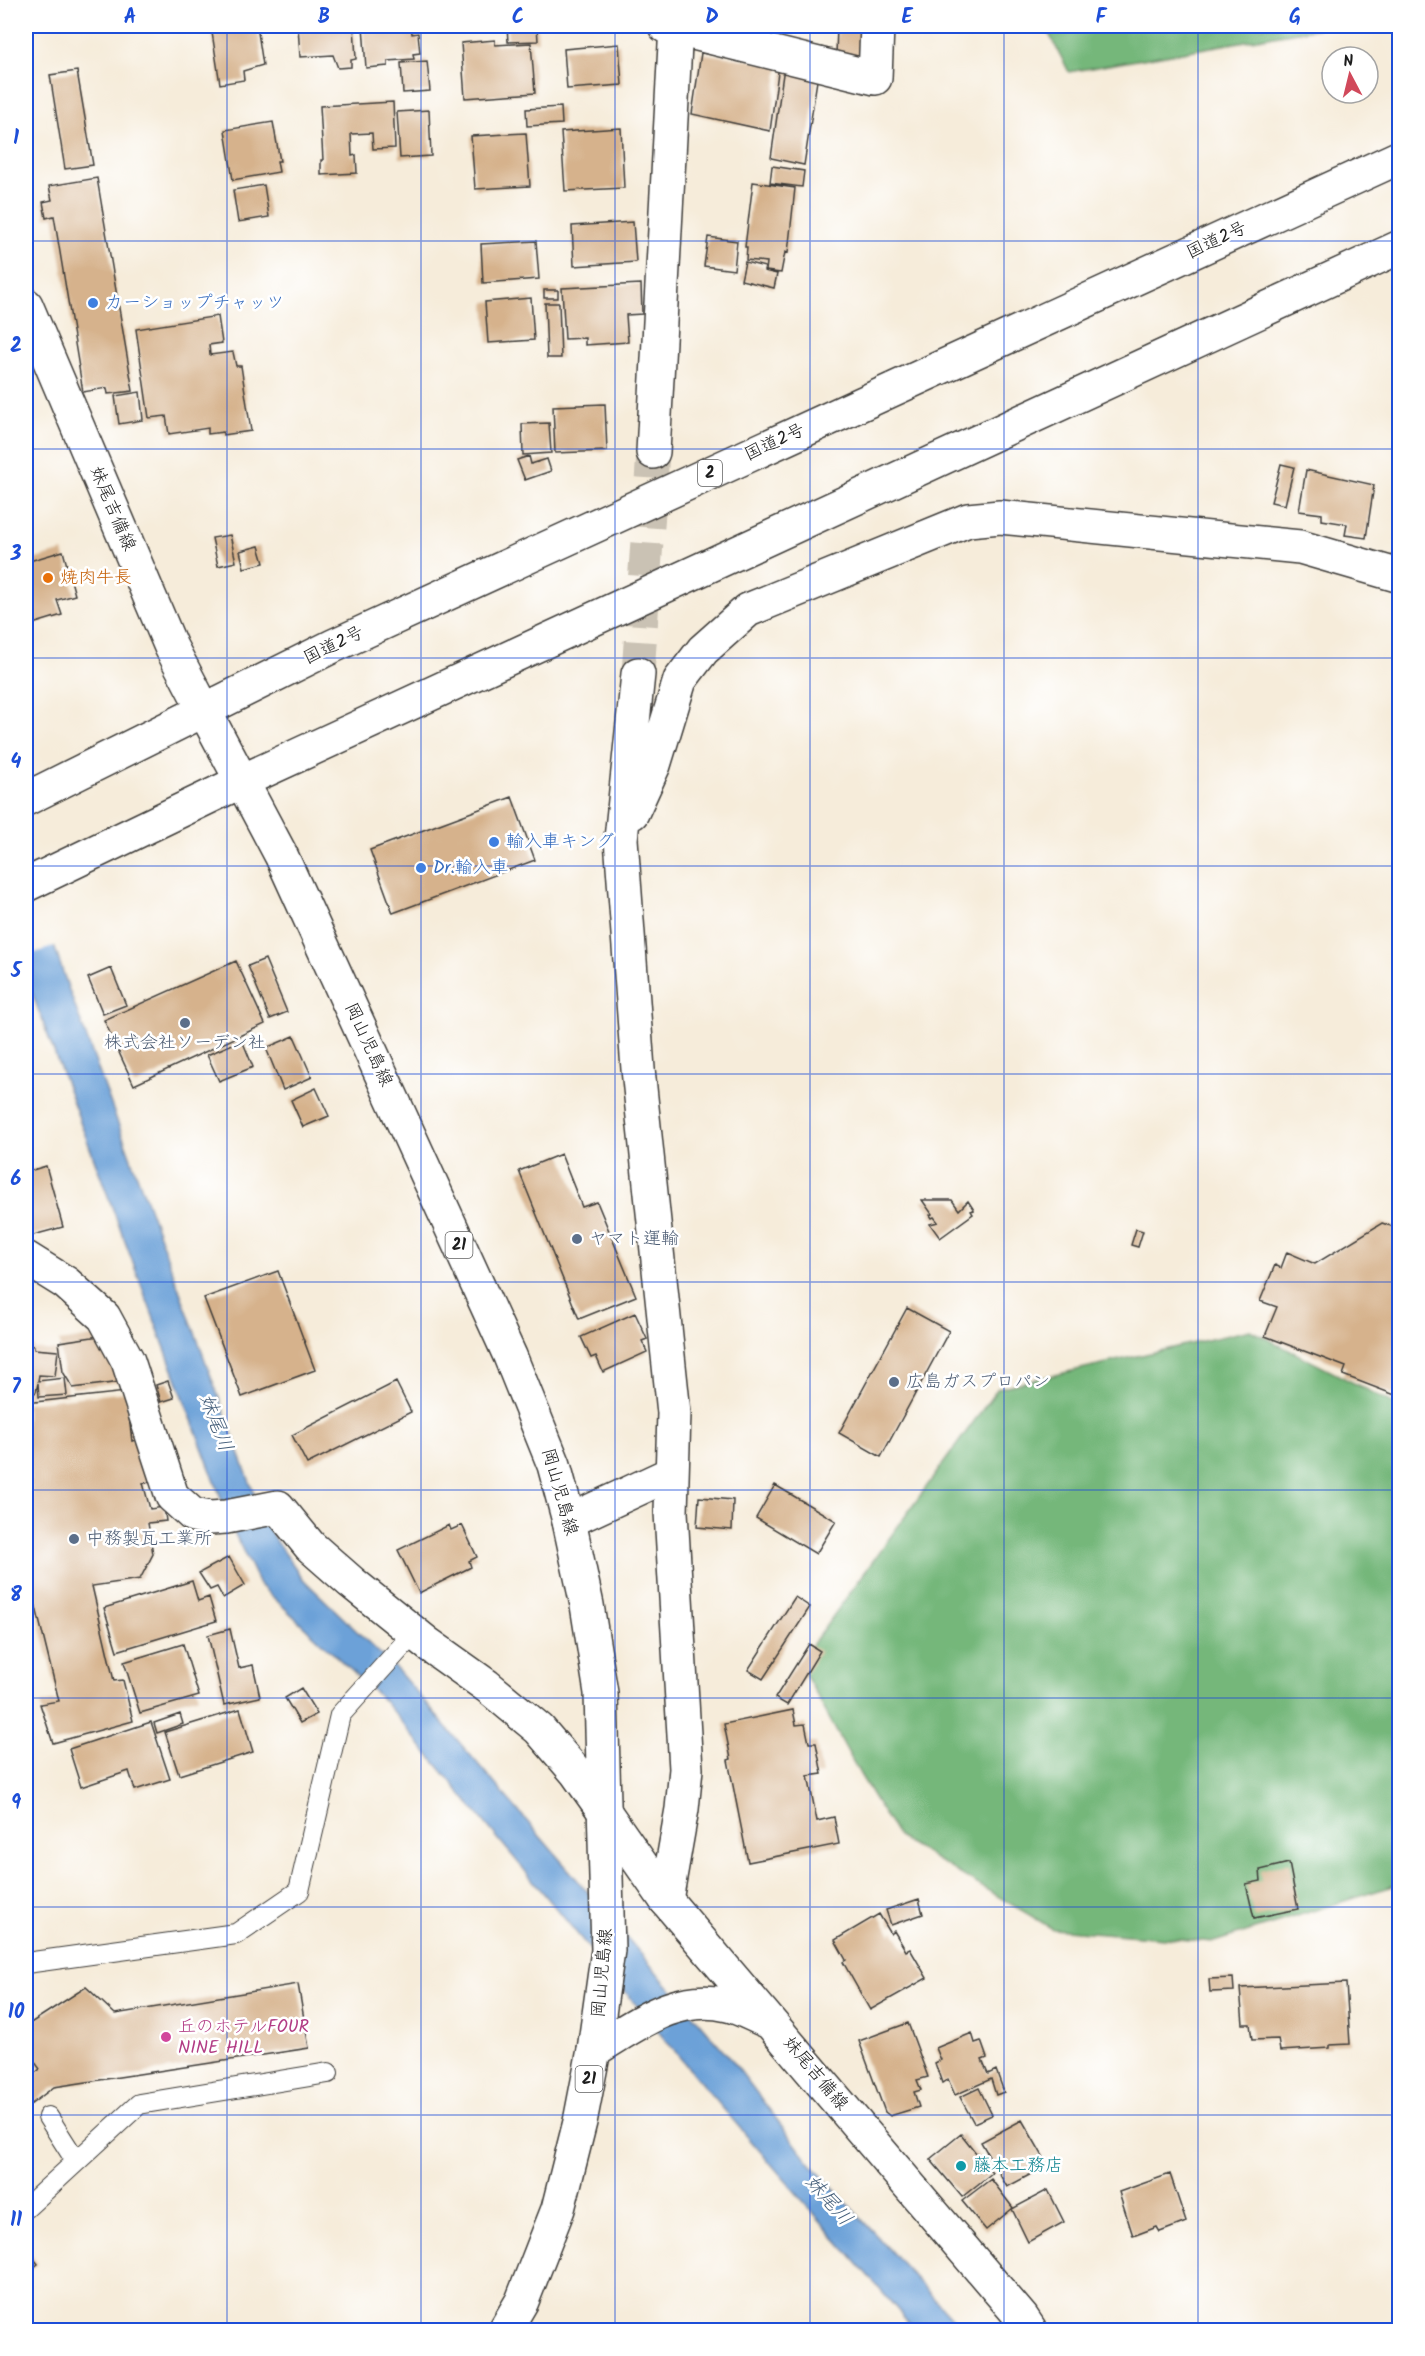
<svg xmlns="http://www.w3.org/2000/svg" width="1425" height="2356" viewBox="0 0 1425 2356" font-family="Kalam,'Klee One',sans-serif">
	<rect width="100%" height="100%" fill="#fff"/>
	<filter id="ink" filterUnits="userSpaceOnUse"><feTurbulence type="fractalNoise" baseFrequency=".0167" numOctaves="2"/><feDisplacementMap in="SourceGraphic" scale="12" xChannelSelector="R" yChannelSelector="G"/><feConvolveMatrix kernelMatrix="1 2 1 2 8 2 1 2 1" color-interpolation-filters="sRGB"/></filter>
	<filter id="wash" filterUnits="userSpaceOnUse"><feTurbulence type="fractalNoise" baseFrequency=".008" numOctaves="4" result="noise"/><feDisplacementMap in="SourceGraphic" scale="24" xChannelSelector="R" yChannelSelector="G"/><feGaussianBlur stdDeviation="1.35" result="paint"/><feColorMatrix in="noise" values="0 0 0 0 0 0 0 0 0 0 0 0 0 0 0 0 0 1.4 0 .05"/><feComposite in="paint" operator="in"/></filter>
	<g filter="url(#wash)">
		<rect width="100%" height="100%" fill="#f6ecda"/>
		<path fill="#74b77a" stroke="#486a4b" stroke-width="1.5" d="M1045 26H1331L1069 72Z
			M1250 1330 1399 1406V1884L1214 1942 1053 1929 898 1837 861 1776 799 1663 998 1388Z"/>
		<path fill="#6ca1d8" stroke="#445e7a" stroke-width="1.5" d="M26 863 69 990 255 1496 272 1535 304 1580 399 1672 731 2059 809 2162 963 2330H915L701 2083 384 1701 259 1584 233 1530 26 977Z"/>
		<path fill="#f6ecda" d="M26 860 28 862 57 945 26 956Z"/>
		<g id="blocks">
			<path fill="#d6b28c" d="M211 26H257L263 65 243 71 244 80 220 84Z
				M298 26H354L356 59 351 60V67L338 68 333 55 300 57Z
				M363 26H411L412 34 418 33 420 53 413 54 414 59 388 61V66L366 68Z
				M507 26H537L538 41 508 42Z
				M837 26H866L865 57 836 56Z
				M495 40V45L531 43 535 93 465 98 461 43Z
				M619 44 622 85 567 89 564 49Z
				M701 53 779 65 770 131 692 114Z
				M427 61 430 91 403 93 401 63Z
				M784 67 818 74 804 165 771 158Z
				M77 71 93 165 65 169 50 75Z
				M393 102 395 148 373 149 372 133 351 134 352 156 356 155 357 173 321 175V160H323L320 106Z
				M561 107 562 124 527 126 526 109Z
				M429 110 431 156 400 158 397 112Z
				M273 122 280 161H277L279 172 233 180 225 130Z
				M621 128 624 188 565 191 561 132Z
				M526 133 530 186 475 189 471 136Z
				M772 166 804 171 802 187 770 183Z
				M97 178 133 391 108 394 107 388 83 392 54 216 46 218 43 202 52 200 49 186Z
				M753 182 795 188 788 253 785 252 781 273 766 271 767 262 746 260 747 247H745Z
				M264 185 269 217 238 222 233 190Z
				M633 222 636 262 574 266 572 226Z
				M708 237 737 241 734 270 704 266Z
				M536 241 539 279 483 283 481 244Z
				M745 262 765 267 764 271 777 274 774 288 741 280Z
				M641 284 642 314 626 315 628 342 585 345V338L565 339 562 288Z
				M544 290H558V298H544Z
				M531 298 534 340 488 343 485 302Z
				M545 303H559L561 358H547Z
				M218 316 222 343 209 345 210 355 233 352 236 366H241L251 431 223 435V432L208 434V428L169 434 166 416 149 418 136 329Z
				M140 392 143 420 119 424 115 396Z
				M605 404 607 451 555 453 553 406Z
				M549 423 551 453 523 455 522 424Z
				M529 456 531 464 547 459 551 471 525 480 517 460Z
				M1281 464 1294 467 1285 505 1271 502Z
				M1306 470 1374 485 1366 538 1345 535 1347 524 1322 520V514L1299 511Z
				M230 535 236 562 218 566 212 538Z
				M259 546 264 563 244 568 240 551Z
				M63 551 75 595 57 600 62 615 26 626V562Z
				M512 797 535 860 393 913 370 850Z
				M265 959 287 1012 270 1019 248 966Z
				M236 961 265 1024 134 1085 104 1020Z
				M111 968 126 1005 103 1014 88 978Z
				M294 1036 312 1077 283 1090 266 1048Z
				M242 1040 253 1067 219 1081 207 1055Z
				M316 1088 329 1116 303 1127 291 1100Z
				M561 1154 582 1207 597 1202 636 1296 579 1319 519 1171Z
				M46 1166 63 1227 26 1237V1172Z
				M922 1200H952L959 1210 968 1201 974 1210 971 1211 973 1214 940 1238 930 1224 938 1222 934 1217 932 1218 930 1215 932 1214Z
				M1382 1223 1400 1229V1397L1343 1375 1346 1367 1265 1336 1277 1307 1260 1301 1275 1265 1281 1268 1287 1252 1315 1264Z
				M1136 1229 1143 1231 1138 1247 1131 1245Z
				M278 1271 315 1370 242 1397 204 1298Z
				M907 1308 949 1331 881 1457 839 1433Z
				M635 1313 647 1339 642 1341 647 1352 603 1372 596 1356 591 1358 581 1337Z
				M106 1335 120 1382 73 1388 63 1372 59 1342Z
				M26 1345 34 1346V1349L58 1351 55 1376 39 1375 38 1381 65 1378 67 1395 39 1397 38 1383 36 1392 26 1399Z
				M168 1381 174 1398 161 1402 156 1385Z
				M396 1382 411 1412 307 1464 292 1435Z
				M126 1392 132 1441 142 1439 152 1482 143 1483 150 1509 164 1507 166 1521 148 1523 153 1554 140 1579 92 1586 114 1681 123 1680 133 1721 53 1743 40 1704 59 1701 34 1599 26 1602V1506L32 1504 29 1464 26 1465V1403Z
				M775 1485 836 1521 816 1554 756 1518Z
				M699 1497 733 1500 732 1530 697 1527Z
				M449 1525 451 1530 462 1525 477 1557 469 1561 471 1567 419 1593 398 1550Z
				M229 1557 245 1585 223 1598 217 1587 210 1590 199 1573Z
				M192 1581 198 1601 209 1597 216 1621 117 1651 104 1608Z
				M795 1597 810 1607 763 1679 748 1670Z
				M230 1629 239 1668 253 1665 260 1697 224 1705 208 1635Z
				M183 1644 199 1696 140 1713 124 1662Z
				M809 1644 820 1651 787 1705 775 1698Z
				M301 1688 317 1714 300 1723 285 1698Z
				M240 1709 253 1752 179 1775 165 1732Z
				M793 1710 796 1725 805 1724 809 1743H816L822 1774 808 1776 817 1821 834 1817 839 1844 748 1862 728 1760 731 1759 724 1724Z
				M180 1714 183 1724 157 1733 154 1723Z
				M151 1722 170 1779 135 1790 129 1771 81 1787 69 1749Z
				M1289 1863 1298 1909 1254 1918 1246 1884 1261 1881 1260 1870Z
				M919 1899 923 1914 891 1925 886 1910Z
				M879 1914 891 1934 894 1931 906 1951 910 1949 927 1978 870 2010 843 1962 846 1960 835 1940Z
				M1233 1978 1234 1991 1210 1992 1209 1979Z
				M1346 1983 1350 2044 1330 2045V2048L1280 2051 1278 2039 1252 2040 1250 2024H1243L1240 1988Z
				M298 1984 309 2048 54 2087 26 2108V2080L40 2069 26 2050V2026L86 1987 115 2014Z
				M908 2023 928 2077 917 2080 921 2090 914 2092 919 2107 890 2116 885 2112 859 2041Z
				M972 2033 975 2043 981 2041 987 2058 982 2060 988 2074 996 2070 1004 2092 996 2095 991 2079 955 2095 948 2079 942 2083 935 2063 941 2060 936 2048Z
				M979 2088 992 2115 974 2123 960 2097Z
				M1022 2120 1044 2158 1034 2167 1035 2172 1007 2187 981 2142Z
				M961 2134 992 2173 962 2197 930 2159Z
				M1170 2174 1186 2222 1160 2232 1157 2227 1133 2236 1119 2192Z
				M991 2179 1013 2208 986 2230 962 2201Z
				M1048 2190 1064 2222 1028 2242 1012 2209Z
				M26 2249 38 2264 26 2274Z"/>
		</g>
	</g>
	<g filter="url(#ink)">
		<use href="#blocks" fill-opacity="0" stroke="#3d3b38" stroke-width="1.5"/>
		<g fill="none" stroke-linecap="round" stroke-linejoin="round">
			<path stroke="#cac2b4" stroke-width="33" stroke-dasharray="33 16" stroke-linecap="butt" d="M638 674 653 452"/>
			<defs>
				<path id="service" d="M26 1963 236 1934 299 1891 340 1715 415 1632
					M48 2117 76 2161
					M26 2208 139 2104 328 2073"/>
				<path id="minor" d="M665 26 875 78 877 26
					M653 452 676 26
					M638 674 621 839 638 1069 674 1413 671 1512 686 1769 682 1809 666 1900
					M632 813 654 765 680 680 703 650 748 610 968 520 1000 517 1300 547 1400 576
					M26 1258 66 1283 104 1317 128 1361 172 1496 193 1515 210 1518 226 1517 278 1507 310 1546 351 1582 428 1644 487 1686 539 1729 576 1772 606 1814
					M569 1521 672 1473"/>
				<path id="secondary" d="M26 305 171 647 204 710
					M606 1814 666 1900 1022 2318 1030 2330
					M594 2050C635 2026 676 1992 728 2005 741 2008 754 2016 767 2021"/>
				<path id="primary" d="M204 710 281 855 510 1356 554 1465 569 1521 587 1605 601 1693 608 1950 594 2050 580 2122 558 2209 522 2301 505 2330"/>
				<path id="trunk" d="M26 799 333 646 1400 157
					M26 885 242 781 1400 247"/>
			</defs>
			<use href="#service" stroke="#3d3b38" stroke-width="22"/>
			<use href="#minor" stroke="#3d3b38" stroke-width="36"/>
			<use href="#secondary" stroke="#3d3b38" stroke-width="36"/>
			<use href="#primary" stroke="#3d3b38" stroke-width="36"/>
			<use href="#trunk" stroke="#3d3b38" stroke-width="36"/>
			<use href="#service" stroke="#fff" stroke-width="20"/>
			<use href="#minor" stroke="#fff" stroke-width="33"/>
			<use href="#secondary" stroke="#fff" stroke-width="33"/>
			<use href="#primary" stroke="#fff" stroke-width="33"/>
			<use href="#trunk" stroke="#fff" stroke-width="33"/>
		</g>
	</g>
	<path fill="none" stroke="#1d4ed8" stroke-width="1.5" stroke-opacity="0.55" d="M227 26V2330M421 26V2330M615 26V2330M810 26V2330M1004 26V2330M1198 26V2330M26 241H1400M26 449H1400M26 658H1400M26 866H1400M26 1074H1400M26 1282H1400M26 1490H1400M26 1698H1400M26 1907H1400M26 2115H1400"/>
	<g fill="#3f7fe0" stroke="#fff" stroke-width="2">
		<circle cx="93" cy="303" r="6"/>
		<circle cx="494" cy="842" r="6"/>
		<circle cx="421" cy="868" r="6"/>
	</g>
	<circle fill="#e8710a" stroke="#fff" stroke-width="2" cx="48" cy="578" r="6"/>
	<g fill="#5c6f8a" stroke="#fff" stroke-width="2">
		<circle cx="185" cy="1023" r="6"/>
		<circle cx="577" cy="1239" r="6"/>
		<circle cx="894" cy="1382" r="6"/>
		<circle cx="74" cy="1539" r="6"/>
	</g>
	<circle fill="#d1479c" stroke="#fff" stroke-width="2" cx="166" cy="2037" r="6"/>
	<circle fill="#0f9aa8" stroke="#fff" stroke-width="2" cx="961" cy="2166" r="6"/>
	<g text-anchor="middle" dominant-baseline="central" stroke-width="5" stroke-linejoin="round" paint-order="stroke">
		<g fill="#fff" stroke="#606060" stroke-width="1.5">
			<rect x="698" y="460" width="24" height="26" rx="4.5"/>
			<rect x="445.5" y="1232" width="27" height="26" rx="4.5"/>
			<rect x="575.5" y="2066" width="27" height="26" rx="4.5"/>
		</g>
		<g font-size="16" font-weight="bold" fill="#1c1c1c">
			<text x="710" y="473">2</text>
			<text x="459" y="1245">21</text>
			<text x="589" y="2079">21</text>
		</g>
		<g font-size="18" fill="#1c1c1c" stroke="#fff">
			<text transform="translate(1217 241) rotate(-25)">国道2号</text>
			<text transform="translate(775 443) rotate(-25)">国道2号</text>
			<text transform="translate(112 509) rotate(67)">妹尾吉備線</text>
			<text transform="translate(334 646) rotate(-26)">国道2号</text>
			<text transform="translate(368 1045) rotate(65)">岡山児島線</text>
			<text transform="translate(559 1492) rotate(74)">岡山児島線</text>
			<text transform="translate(603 1973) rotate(-85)">岡山児島線</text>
			<text transform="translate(815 2074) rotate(50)">妹尾吉備線</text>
		</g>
		<g font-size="18" fill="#366cbe" stroke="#fff" text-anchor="start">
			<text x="105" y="303">カーショップチャッツ</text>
			<text x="506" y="842">輸入車キング</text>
			<text x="433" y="868">Dr.輸入車</text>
		</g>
		<g font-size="18" fill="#c56008" stroke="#fff" text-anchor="start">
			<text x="60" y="578">焼肉牛長</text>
		</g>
		<g font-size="18" fill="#4e5e75" stroke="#fff" text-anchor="start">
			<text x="185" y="1043" text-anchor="middle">株式会社ソーデン社</text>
			<text x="589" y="1239">ヤマト運輸</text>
			<text x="906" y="1382">広島ガスプロパン</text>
			<text x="86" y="1539">中務製瓦工業所</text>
		</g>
		<g font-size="18" fill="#b23c85" stroke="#fff" text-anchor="start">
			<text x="178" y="2027">丘のホテルFOUR<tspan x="178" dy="21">NINE HILL</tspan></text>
		</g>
		<g font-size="18" fill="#0d838f" stroke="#fff" text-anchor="start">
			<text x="973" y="2166">藤本工務店</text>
		</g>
		<g font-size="20" font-style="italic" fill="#445e7a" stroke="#fff">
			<text transform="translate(215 1423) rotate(69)">妹尾川</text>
			<text transform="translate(828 2201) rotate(49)">妹尾川</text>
		</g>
	</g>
	<rect width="1425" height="2356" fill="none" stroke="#fff" stroke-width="66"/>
	<g transform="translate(1350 75) rotate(353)"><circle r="28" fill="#ffffff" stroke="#a4a4a4" stroke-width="1.5"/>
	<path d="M0-4.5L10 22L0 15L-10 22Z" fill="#d1495b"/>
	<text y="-9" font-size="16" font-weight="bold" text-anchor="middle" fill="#1c1c1c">N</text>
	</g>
	<rect x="33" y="33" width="1359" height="2290" fill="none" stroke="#1d4ed8" stroke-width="2"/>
	<g font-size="20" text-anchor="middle" font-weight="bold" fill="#1d4ed8">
		<text x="130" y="23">A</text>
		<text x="324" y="23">B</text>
		<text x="518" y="23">C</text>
		<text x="712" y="23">D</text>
		<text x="907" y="23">E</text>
		<text x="1101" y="23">F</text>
		<text x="1295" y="23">G</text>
		<text x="16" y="144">1</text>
		<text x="16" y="352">2</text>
		<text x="16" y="560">3</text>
		<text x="16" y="768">4</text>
		<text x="16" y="977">5</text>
		<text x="16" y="1185">6</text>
		<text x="16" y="1393">7</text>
		<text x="16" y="1601">8</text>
		<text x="16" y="1809">9</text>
		<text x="16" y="2018">10</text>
		<text x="16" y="2226">11</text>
	</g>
</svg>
